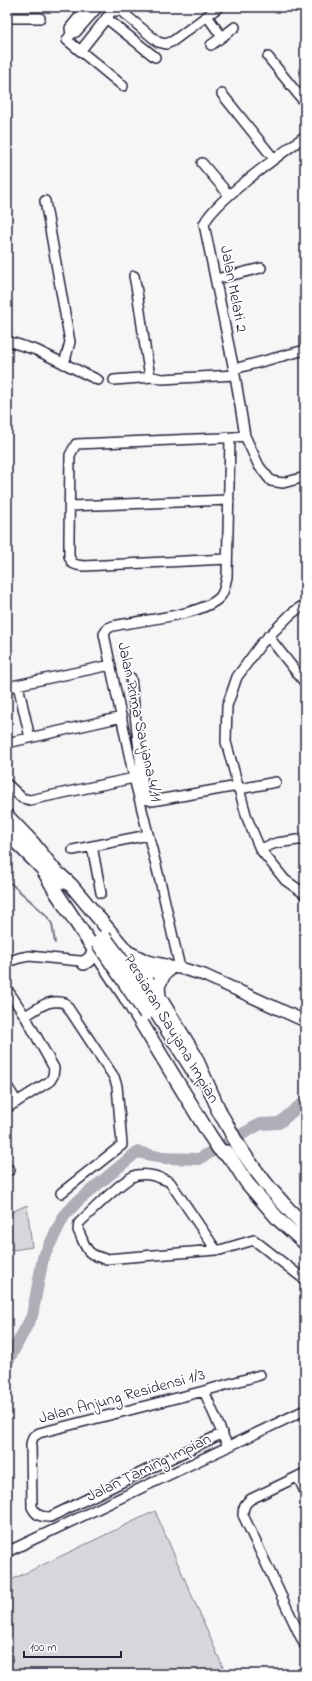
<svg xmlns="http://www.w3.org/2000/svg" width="312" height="1681" viewBox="0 0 312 1681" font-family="'Indie Flower',sans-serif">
	<rect width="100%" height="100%" fill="#f6f6f7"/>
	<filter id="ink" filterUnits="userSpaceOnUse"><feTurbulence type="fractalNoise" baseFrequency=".025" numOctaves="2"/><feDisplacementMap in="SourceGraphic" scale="8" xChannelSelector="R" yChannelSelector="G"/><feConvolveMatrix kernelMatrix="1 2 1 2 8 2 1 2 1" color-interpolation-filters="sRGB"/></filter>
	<g filter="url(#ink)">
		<path fill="#d7d7db" stroke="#7c7c8b" d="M27 1205 32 1247 7 1251V1214Z
			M155 1511 226 1674H7V1582Z"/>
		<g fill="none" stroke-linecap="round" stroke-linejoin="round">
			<path stroke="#767685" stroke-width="2" d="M7 880 46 915 52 924 55 943"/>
			<path stroke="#aeaeb7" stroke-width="12" d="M7 1363 32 1316 43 1258 64 1216 78 1201 137 1152 164 1158 199 1159 260 1124 279 1123 299 1106 305 1105"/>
			<defs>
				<path id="minor" d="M98 7 76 32 71 34 67 40 123 86
					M207 16 222 37 235 27
					M7 18H40
					M106 18 155 57
					M71 34 70 28 87 7
					M211 45 222 37
					M81 50 112 11H121L158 42 166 44 173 41 219 7
					M268 57 305 103
					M222 94 274 159
					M305 136C282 154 215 200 204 224L235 375 245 436 259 466 271 481 283 483 305 477
					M202 163 229 195
					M45 201 70 342 64 364
					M134 276C141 309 143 342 150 375L153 377
					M216 279 261 268
					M7 341 36 350 98 380
					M234 369 305 350
					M114 380 153 377 162 379 235 375
					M70 506 229 500
					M227 559 84 566 77 565 72 563 69 556V537L70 455 76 444 221 438 245 436
					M305 604 291 614 261 644 237 677 227 706 226 742 247 818 260 849 285 880 305 894
					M268 636 305 683
					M131 678 143 786 144 794 148 800 152 801 238 786
					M18 685 30 738
					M7 687 111 665
					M7 743 122 717
					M7 784 22 798 30 800 134 778
					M239 789 276 782
					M92 846 101 893
					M260 849 276 843 305 839
					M73 850 148 835
					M7 962 19 958 29 956 90 962
					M180 968 162 889 134 778 104 634 108 628 113 626C139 620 202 616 220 597 225 591 225 584 227 577L230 438
					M7 989 25 1016 54 1068 53 1076 50 1081 7 1108
					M25 1016C39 1008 48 998 65 1003L114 1077 117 1086 122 1145 61 1193
					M7 1086 17 1102
					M7 1171 10 1170
					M216 1250 170 1182C159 1177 149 1173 137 1175 125 1177 90 1213 79 1223L78 1230C87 1248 84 1254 106 1259L216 1250H220L254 1240 305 1280
					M204 1391 228 1447
					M221 1434 50 1517C40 1517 36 1515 32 1507L31 1444 33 1437 39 1433 204 1391 260 1375
					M305 1473 251 1499C245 1503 243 1507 243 1515L305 1646
					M298 1477 305 1492
					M7 1552 305 1410"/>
				<path id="major" d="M159 966 180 968 204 975 305 1021
					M134 971 168 972"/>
				<path id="highway" d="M7 816 32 842 64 882
					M7 833 47 873
					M41 866 56 892 125 996 209 1134 219 1149 231 1159
					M60 875 71 885 127 952 159 997 194 1054 222 1117
					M129 953 147 962 166 966
					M84 963 91 958 94 951
					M159 997 158 986 165 972
					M154 1009 197 1077
					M218 1110C227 1123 233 1138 242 1151 260 1178 281 1203 305 1226
					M227 1152 247 1183 279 1220 305 1243"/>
			</defs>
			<use href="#minor" stroke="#22223b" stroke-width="12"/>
			<use href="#major" stroke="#22223b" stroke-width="14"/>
			<use href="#highway" stroke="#22223b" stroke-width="16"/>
			<use href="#minor" stroke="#fff" stroke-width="9"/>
			<use href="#major" stroke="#fff" stroke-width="11"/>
			<use href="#highway" stroke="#fff" stroke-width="13"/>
			<defs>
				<path id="highway-bridge" d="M104 937 130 972 154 1009
					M98 943 146 1014"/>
			</defs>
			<use href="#highway-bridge" stroke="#22223b" stroke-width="16" stroke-linecap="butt"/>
			<use href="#highway-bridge" stroke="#fff" stroke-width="13"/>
		</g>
	</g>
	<g text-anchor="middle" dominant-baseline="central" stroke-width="3.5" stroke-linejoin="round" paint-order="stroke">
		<g font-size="16" fill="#22223b" stroke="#fff">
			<text transform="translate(233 289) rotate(79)">Jalan Melati 2</text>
			<text transform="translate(139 722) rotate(78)">Jalan Prima Saujana 4/11</text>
			<text transform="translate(171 1029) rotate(59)">Persiaran Saujana Impian</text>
			<text transform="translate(122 1397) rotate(-15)">Jalan Anjung Residensi 1/3</text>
			<text transform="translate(149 1468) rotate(-26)">Jalan Taming Impian</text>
		</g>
	</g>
	<rect width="312" height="1681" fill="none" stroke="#fff" stroke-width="24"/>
	<rect x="12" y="12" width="288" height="1657" fill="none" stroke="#22223b" stroke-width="1.5" filter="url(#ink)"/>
	<path d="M24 1651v6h97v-6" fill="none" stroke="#22223b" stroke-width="2"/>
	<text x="30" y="1651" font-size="12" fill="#22223b" stroke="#ffffff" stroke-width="3" paint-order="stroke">100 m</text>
</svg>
